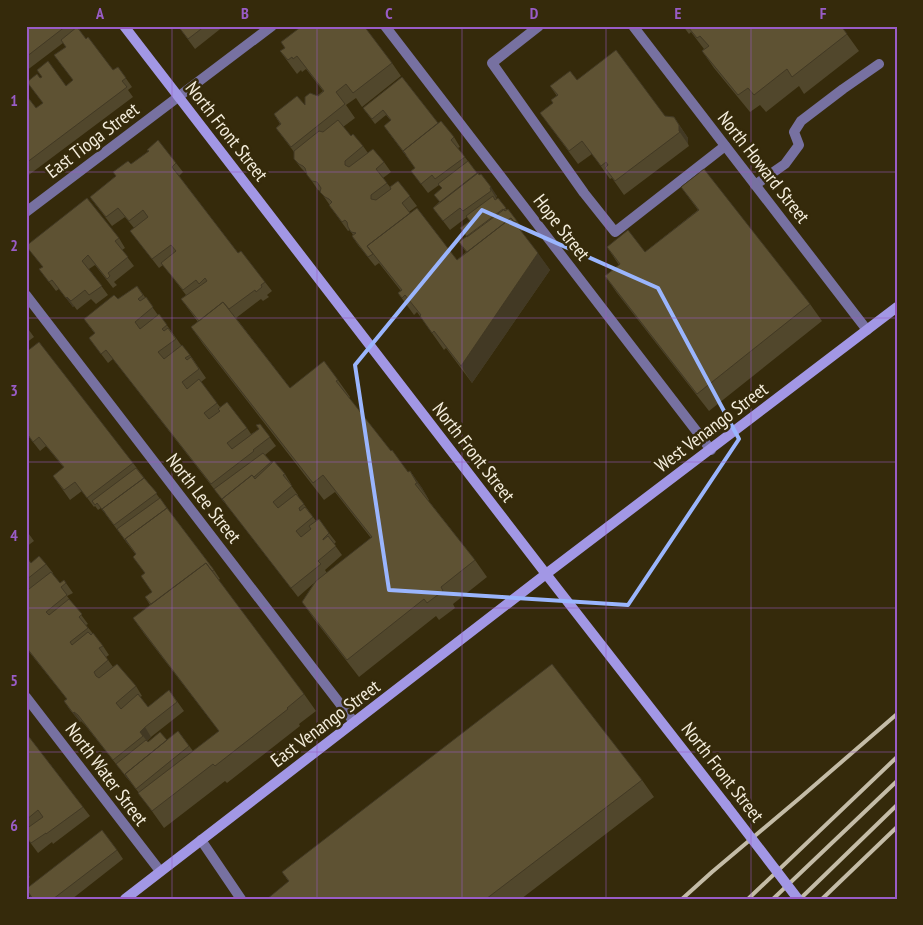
<svg xmlns="http://www.w3.org/2000/svg" width="923" height="925" viewBox="0 0 923 925" font-family="'PT Sans Narrow',sans-serif">
	<rect width="100%" height="100%" fill="#352a0b"/>
	<g fill="none" stroke-linecap="round" stroke-linejoin="round">
		<path stroke="#7771a1" stroke-width="10" d="M539 26 492 63 584 193 615 232 725 146
			M755 185 785 164 799 145 794 132 801 121 843 89 879 64
			M201 840 241 899"/>
		<path stroke="#7771a1" stroke-width="10" d="M385 26 711 450
			M633 26 867 330
			M26 212 272 26
			M26 295 354 722
			M26 697 160 871"/>
		<path stroke="#a297e5" stroke-width="10" d="M124 26 546 574 726 805
			M125 899 546 574 897 307"/>
		<path stroke="#c4bca7" stroke-width="4" d="M682 899 712 872 801 797 897 714
			M748 899 897 757
			M773 899 897 781
			M800 899 897 805
			M822 899 897 827"/>
		<path stroke="#a297e5" stroke-width="10" d="M726 805 798 899"/>
	</g>
	<path fill="#51472c" d="M26 26H78L80 30H79L86 39 113 70 118 67 132 87 128 90 133 97 26 177V95L36 108 43 103 27 82 40 78 66 86 73 80 54 55 66 47 63 43 26 71Z
		M178 26H224L195 49Z
		M683 26H841L859 51 804 94 799 86 766 112 760 105 750 112 714 68 702 51 704 49 691 32 689 34Z
		M280 51 392 63 401 76 362 107 356 98 346 105 355 118 343 127 351 136 363 146 368 153 384 162 391 172 383 178 390 187 398 181 417 206 409 212 457 260 466 252 459 242 467 237 470 221 467 217 450 230 433 208 439 202 442 188 439 185 428 193 411 171 415 168 384 126 391 121 386 115 375 124 363 108 402 77 438 123 454 137 460 147 458 148 477 173 497 196 496 198V199L498 198 507 210 517 221 524 230 521 231 550 270 472 383 446 348 444 350 417 312 414 315 398 293 401 291 379 263 375 266 358 245 352 236 353 235 350 230 348 231 329 205V204L320 191 318 190 307 174 301 168 294 159V152L276 128 280 124 274 114 305 105 323 91 306 69 302 72 301 70 297 74Z
		M577 80 665 116 674 117 688 138V144L689 146 624 195 612 178 610 179 592 154 578 164 540 113 553 103 557 96 550 86Z
		M176 163 183 172 179 176 238 253 265 282 272 291 267 295 269 297 263 301 261 299 236 318 290 388 338 380 350 397 349 398 391 451 408 472 410 471 422 488 429 500H428L475 560 487 577 453 604 455 608 439 620 436 616 359 677 314 619 302 602 314 583 298 597 113 359 108 363 89 338 95 334 84 319 118 299 137 286 158 315 159 314 181 345 190 355 206 378 201 382 220 407 247 428 251 434 259 429 260 424 276 446 265 455 272 463 285 474 291 484H290L298 495V496L316 521 329 533 336 542 334 544 342 555 325 570 327 573 371 538 335 492 324 500 203 344 191 327 198 322 181 299 186 295 163 265 159 268 130 231 134 228 125 217 112 226 90 197 131 164Z
		M681 187 810 304 822 321 709 411 617 293 605 276 619 265 607 247 645 252 698 210Z
		M119 238 125 248 122 250 134 266 114 282 117 285 113 288 95 265 89 269 108 295 96 304 91 299 77 310 74 306 73 307 59 289 56 291 39 269 43 267 26 246Z
		M26 326 34 337 26 343Z
		M26 352 133 463 214 570 220 579 218 580 304 694 316 711 299 724 300 726 227 783 225 781 164 828 139 793 85 725 81 721 80 722 70 710 64 701 67 699 26 648V560L31 563 46 564 53 573 52 574 60 583H66L73 593 67 596 88 624 86 625 103 646 109 655 106 657 113 667 136 686 142 696 140 697 148 707 169 690 184 711 151 737 147 741 148 742 167 740 178 731 193 751 219 731 145 635 133 618 150 605 145 597 152 592 145 573 133 557 136 555 101 508 98 510 95 506 94 507 82 491 70 500 53 476 64 468 46 446 40 451 29 437 26 439Z
		M26 530 34 541 26 547Z
		M26 733 90 816 53 844 52 842 38 853 26 837Z
		M642 780 654 797 521 899H267L289 882 282 872Z
		M117 850 123 859 72 899H32L26 890Z
		M26 872 30 877 26 880Z"/>
	<path fill="#423924" d="M679 125 688 138V144L679 131Z
		M491 187 497 196 496 198 497 200 490 188Z
		M538 253 550 270 472 383 461 366Z
		M67 297 74 306 73 307 66 298Z
		M410 471 422 488 429 500 417 483Z
		M74 712 81 721 80 722 73 713Z
		M145 727 151 737 147 741 140 732Z"/>
	<path fill="#5e5233" stroke="#423924" d="M31 26H66L26 57V31L31 27Z
		M178 26H205L188 39Z
		M302 26H364L392 63 353 93 346 84 336 92 345 104 291 147 276 128 281 124 274 114 297 96 305 105V97L310 93 318 96 324 91 297 56 293 59 292 57 288 60 280 51 285 48 281 42Z
		M689 26H841L847 34 792 77 787 69 754 95 748 88 738 95 702 51 709 46 700 36 697 38 688 27Z
		M77 27 86 39 88 37 113 70 118 67 126 78 122 81 127 87 26 163V95L36 108 43 103 27 82 37 74 40 78 42 77 37 70 48 61 66 86 73 80 54 55 66 47 61 40Z
		M616 50 665 116 674 117 679 125V131L680 132 615 181 605 168 608 165 606 162 601 166 582 141 569 151 540 113 553 103 551 100 558 95 550 86 570 71 577 80Z
		M402 77 438 123 403 151 406 155 384 126 391 120 383 110 372 119 363 108Z
		M338 120 351 136 353 134 363 146 345 161V165L349 167 373 149 384 162 376 169 387 183 371 195V199L376 200 391 189 390 187 398 181 410 196 402 203 410 213 367 246 373 254 368 257 352 236 356 233 351 232 348 227 347 222 345 220 342 222 329 205 332 202 329 199 325 197 320 192 321 188 317 182 312 181 307 175 305 168 303 166 299 164 294 159V151L319 131 323 132Z
		M441 121 454 137 451 140 465 157 435 179 432 175 421 184 411 171 415 168 403 151Z
		M158 140 176 163 172 167 238 253 241 251 265 282 261 285 262 287 256 292 255 290 229 309 223 302 199 321 181 299 207 281 205 278 199 284 196 280 183 290 161 263 176 251 171 245 152 259 130 231 148 217 143 210 129 221 118 208 106 217 90 197 116 176 113 172 128 161 131 164 149 151 147 150Z
		M468 161 477 173 440 202 434 195 442 188 438 184Z
		M704 169 810 304 697 394 605 276 620 264 607 247 628 230 645 252 699 210 681 187Z
		M478 173 479 175 481 174 491 187 490 188 491 191 463 211 460 208 443 221 433 208Z
		M493 196 495 200 498 198 506 208 467 237 460 228 470 221 466 216Z
		M87 198 119 238 115 241 128 257 108 273 110 276 107 279 88 255 82 261 102 286 89 295 85 290 71 301 67 297 66 298 52 280 49 282 39 269 43 267 26 246Z
		M417 208 457 260 511 218 538 253 461 366 434 331 432 333 420 316 421 315 405 295 402 298 398 293 402 290 367 246Z
		M503 209 505 211 508 209 517 221 514 222 511 218 467 252 459 242Z
		M137 286 143 295 138 299 140 301 146 297 153 307 135 322 140 329 159 314 167 325 162 329 164 331 168 328 176 339 158 352 164 359 182 345 190 355 185 358 187 360 191 357 199 369 182 382 187 389 199 379 217 403 204 413 209 419 220 411 218 409 227 402 247 428 227 443 232 449 259 429 256 425 260 424 270 437 253 450 254 451 211 484 106 350 101 354 89 338 95 333 84 319 114 295 118 299Z
		M223 302 290 388 324 361 338 380 336 381 391 451 392 450 408 472 410 471 417 483 415 484 475 560 441 587 443 591 427 603 424 599 347 660 302 602 316 581 372 537 323 475 313 483 191 327Z
		M39 342 133 463 87 498 75 482 64 490 53 476 64 467 39 437 33 442 26 432V352Z
		M263 453 271 462 254 477 252 475 222 499 225 503 214 489Z
		M274 461 285 474 283 475 292 486 273 502 278 508 296 494 304 504 299 508 300 511 305 507 313 517 296 531 301 537 311 529 309 526 319 519 329 533 323 539V540L328 536 336 546 318 561 321 564 291 588 222 499 252 475 255 479Z
		M136 468 144 478 102 509 105 513 97 503 95 505 92 501Z
		M144 478 157 493 114 525 102 509Z
		M160 498 167 508 125 539 128 544 117 529Z
		M167 508 214 570 212 571 206 563 151 604 145 597 152 592 141 576 145 573 133 557 136 554 125 539Z
		M39 556 46 564 26 580V560L28 559 31 563Z
		M206 563 304 694 287 708 288 709 215 766 213 764 152 811 138 793 219 731 133 618Z
		M51 572 60 583 64 580 66 583 61 587 67 595 46 612 49 615 69 599 82 614 79 617 88 628 70 642 72 645 88 632 91 635 93 633 103 646 99 648 108 660 94 672 96 676 99 678 117 664 136 686 116 703 121 709 138 694 148 707 169 690 177 702 145 727 140 732 143 736 113 760 78 715 74 712 73 713 64 701 67 699 26 647V586L29 589Z
		M552 664 642 780 486 899H267L289 881 282 872Z
		M178 731 189 746 136 789 125 774Z
		M160 732 167 740 125 774 128 779 116 764 146 740 148 742Z
		M26 733 83 807 46 834V833L31 843 26 837V829L43 817 38 810 26 820Z
		M102 830 117 850 53 899H33L26 889Z"/>
	<path fill="none" stroke="#9ab5fd" stroke-width="4" stroke-linejoin="round" d="M482 210 658 288 739 439 628 605 389 590 355 365Z"/>
	<path fill="none" stroke="#995cc6" stroke-width="1" stroke-opacity="0.55" d="M172 26V899M317 26V899M462 26V899M606 26V899M751 26V899M26 172H897M26 318H897M26 462H897M26 608H897M26 752H897"/>
	<g text-anchor="middle" dominant-baseline="central" stroke-width="5" stroke-linejoin="round" paint-order="stroke">
		<g font-size="19" fill="#f4eddc" stroke="#352a0b">
			<text transform="translate(227 131) rotate(52)">North Front Street</text>
			<text transform="translate(92 140) rotate(-37)">East Tioga Street</text>
			<text transform="translate(764 167) rotate(52)">North Howard Street</text>
			<text transform="translate(562 227) rotate(52)">Hope Street</text>
			<text transform="translate(711 427) rotate(-37)">West Venango Street</text>
			<text transform="translate(474 452) rotate(52)">North Front Street</text>
			<text transform="translate(204 498) rotate(52)">North Lee Street</text>
			<text transform="translate(325 723) rotate(-37)">East Venango Street</text>
			<text transform="translate(723 772) rotate(52)">North Front Street</text>
			<text transform="translate(107 774) rotate(53)">North Water Street</text>
		</g>
	</g>
	<rect width="923" height="925" fill="none" stroke="#352a0b" stroke-width="55"/>
	<rect x="28" y="28" width="868" height="870" fill="none" stroke="#995cc6" stroke-width="2"/>
	<g font-size="16" text-anchor="middle" font-weight="bold" fill="#995cc6">
		<text x="100" y="19">A</text>
		<text x="245" y="19">B</text>
		<text x="389" y="19">C</text>
		<text x="534" y="19">D</text>
		<text x="678" y="19">E</text>
		<text x="823" y="19">F</text>
		<text x="14" y="106">1</text>
		<text x="14" y="251">2</text>
		<text x="14" y="396">3</text>
		<text x="14" y="541">4</text>
		<text x="14" y="686">5</text>
		<text x="14" y="831">6</text>
	</g>
</svg>
